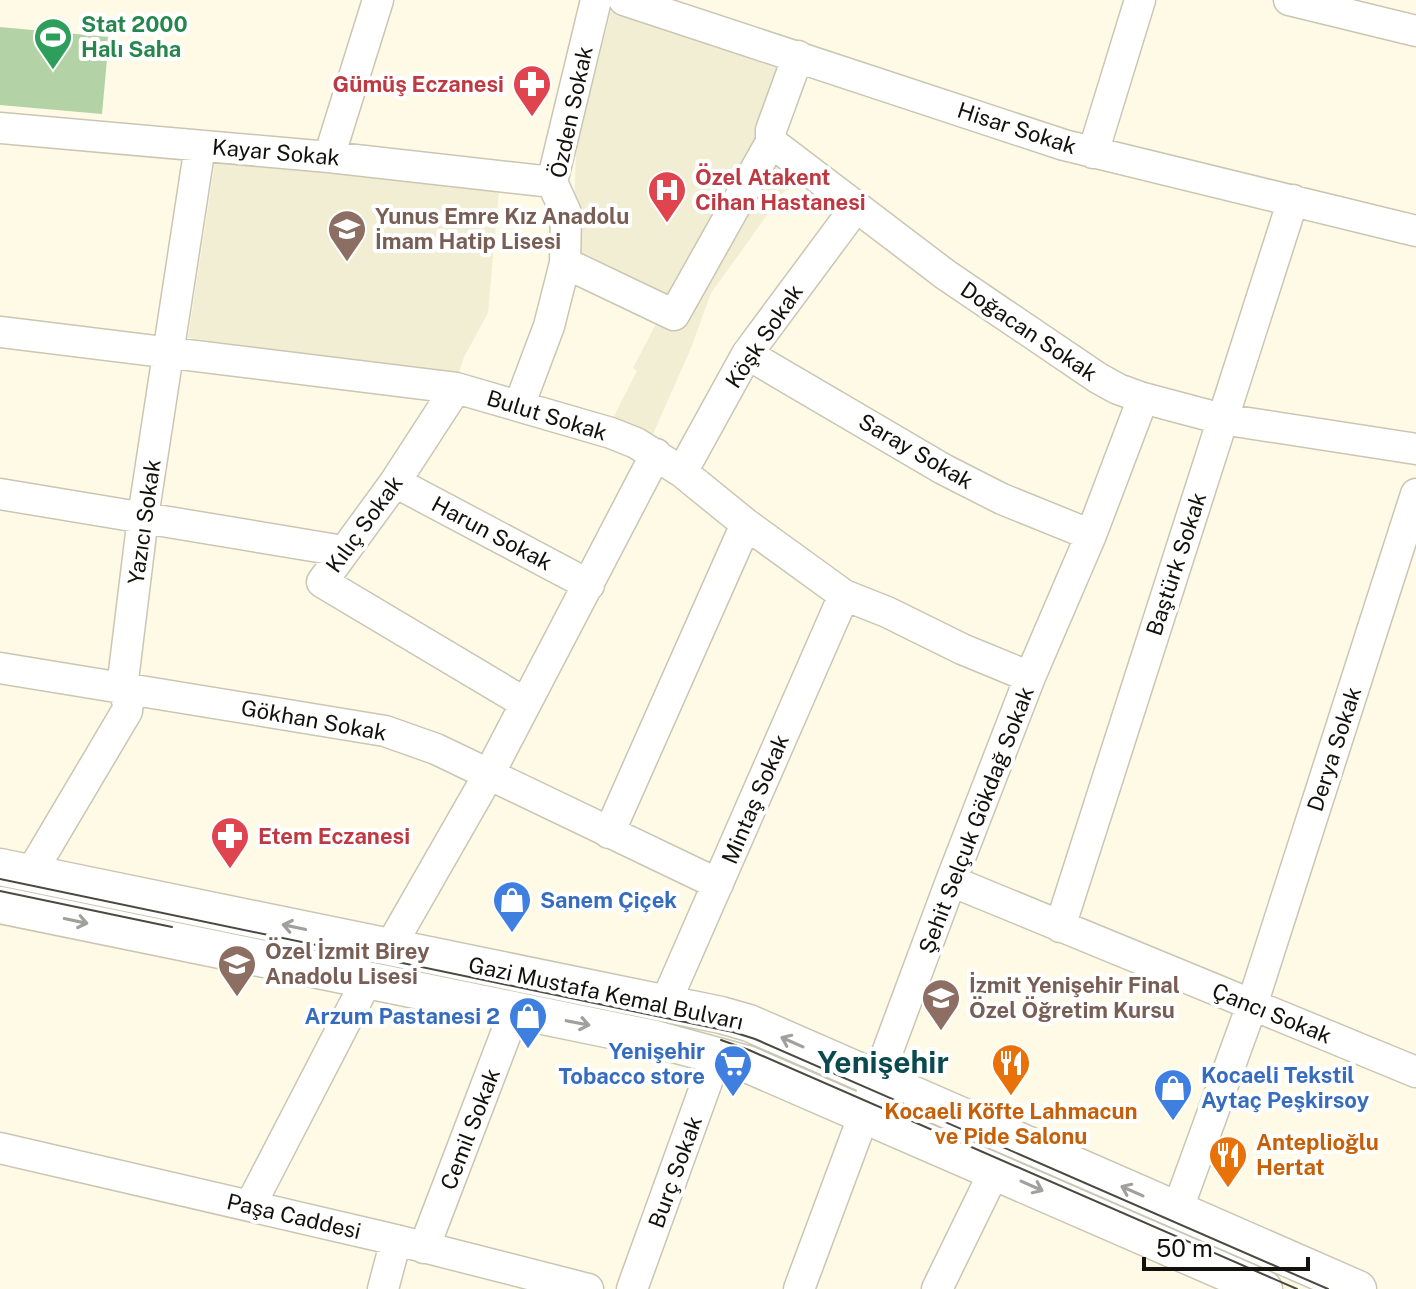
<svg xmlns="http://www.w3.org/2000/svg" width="1416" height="1289" viewBox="0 0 1416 1289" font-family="'Public Sans',sans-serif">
	<rect width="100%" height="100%" fill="#fefae6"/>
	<path fill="#f2eed3" d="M611 11 779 66 755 139 758 148 794 178 711 293 691 348 653 434 613 418 637 371 633 368 659 318 572 275 576 151Z
		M215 162 499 190 488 313 464 357 458 375 188 338Z"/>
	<path fill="#b3d3a6" d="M0 27 109 37 102 114 0 105Z"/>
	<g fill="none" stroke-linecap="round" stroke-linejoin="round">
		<defs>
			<path id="minor" d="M624 0 1064 145 1416 231
				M1289 0 1416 31
				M798 56 771 130V142L946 275 1098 378 1118 389 1143 398 1222 419 1416 449
				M0 128 329 157 552 182
				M1093 153 1140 0
				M329 157 378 0
				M565 263 674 315 771 142
				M0 332 456 388 611 433 636 443 682 472 746 524 844 595 887 612 962 649 1030 677
				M747 354 943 469 1002 499 1091 535
				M456 388 395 482 322 582 525 703
				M519 406 549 326 565 263 566 213 552 182 596 0
				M682 472 747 354 856 207
				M395 482 589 585
				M0 494 343 551
				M0 668 385 731 436 749 718 884
				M609 833 746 524
				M31 873 127 711 128 702 122 688 143 517 200 146
				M951 881 1416 1072
				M1060 927 1293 200
				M390 947 489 774 656 454
				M665 1004 844 595
				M0 1148 396 1240 588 1289
				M250 1206 367 980
				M1177 1211 1252 1005 1416 494
				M424 1248 515 1010
				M383 1289 396 1240
				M632 1289 717 1054
				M799 1289 951 881 1030 677 1091 535 1143 398
				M937 1289 995 1170"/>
			<path id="major" d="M0 867 721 1015 749 1023 1358 1289
				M0 905 655 1039 747 1064 1264 1289"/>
		</defs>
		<use href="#minor" stroke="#cac6b3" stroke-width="33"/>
		<use href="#major" stroke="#cac6b3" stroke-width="39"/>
		<use href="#minor" stroke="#fff" stroke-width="30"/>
		<use href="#major" stroke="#fff" stroke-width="36"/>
		<path stroke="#4a483f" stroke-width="2" d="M0 879 733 1032 755 1039 1328 1289
			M0 891 172 927
			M721 1040 749 1050 1297 1289"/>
	</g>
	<defs><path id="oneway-shaft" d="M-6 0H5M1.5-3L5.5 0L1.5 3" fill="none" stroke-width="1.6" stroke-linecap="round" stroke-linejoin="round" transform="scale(2)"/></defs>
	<g stroke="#a1a09d">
		<use href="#oneway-shaft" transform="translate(76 921) rotate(12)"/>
		<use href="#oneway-shaft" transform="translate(294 927) rotate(-168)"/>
		<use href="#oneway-shaft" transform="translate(578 1023) rotate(11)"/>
		<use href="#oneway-shaft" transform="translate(792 1042) rotate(-156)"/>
		<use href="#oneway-shaft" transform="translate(1032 1186) rotate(24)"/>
		<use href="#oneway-shaft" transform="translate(1132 1191) rotate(-156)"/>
	</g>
	<defs>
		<symbol id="stadium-pin" viewBox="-11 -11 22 30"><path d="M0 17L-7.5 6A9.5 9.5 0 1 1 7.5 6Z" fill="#2e9e5b" stroke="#fff"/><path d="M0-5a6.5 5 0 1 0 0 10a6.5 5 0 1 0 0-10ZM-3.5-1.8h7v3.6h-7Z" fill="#fff"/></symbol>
		<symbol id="pharmacy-pin" viewBox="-11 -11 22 30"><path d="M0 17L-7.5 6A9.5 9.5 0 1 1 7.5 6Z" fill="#e0444e" stroke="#fff"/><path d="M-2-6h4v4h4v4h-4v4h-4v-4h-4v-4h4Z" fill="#fff"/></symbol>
		<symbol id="hospital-pin" viewBox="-11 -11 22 30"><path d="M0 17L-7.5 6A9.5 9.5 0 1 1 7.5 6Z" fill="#e0444e" stroke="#fff"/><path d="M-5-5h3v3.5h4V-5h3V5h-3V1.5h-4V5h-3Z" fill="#fff"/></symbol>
		<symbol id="school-pin" viewBox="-11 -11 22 30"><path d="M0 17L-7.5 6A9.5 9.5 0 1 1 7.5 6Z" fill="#8d6e63" stroke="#fff"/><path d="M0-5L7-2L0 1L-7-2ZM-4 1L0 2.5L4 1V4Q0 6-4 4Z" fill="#fff"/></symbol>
		<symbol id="shop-pin" viewBox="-11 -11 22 30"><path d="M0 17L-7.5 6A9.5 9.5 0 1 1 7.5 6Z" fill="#3f7fe0" stroke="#fff"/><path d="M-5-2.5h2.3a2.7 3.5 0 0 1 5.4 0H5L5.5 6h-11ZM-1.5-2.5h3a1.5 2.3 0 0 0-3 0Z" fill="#fff"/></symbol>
		<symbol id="restaurant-pin" viewBox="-11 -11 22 30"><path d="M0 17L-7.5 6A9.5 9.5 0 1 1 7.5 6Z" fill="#e8710a" stroke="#fff"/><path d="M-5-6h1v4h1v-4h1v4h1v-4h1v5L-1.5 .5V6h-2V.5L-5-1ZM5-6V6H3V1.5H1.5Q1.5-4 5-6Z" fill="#fff"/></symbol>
		<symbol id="supermarket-pin" viewBox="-11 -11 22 30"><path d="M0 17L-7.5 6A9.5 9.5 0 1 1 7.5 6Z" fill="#3f7fe0" stroke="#fff"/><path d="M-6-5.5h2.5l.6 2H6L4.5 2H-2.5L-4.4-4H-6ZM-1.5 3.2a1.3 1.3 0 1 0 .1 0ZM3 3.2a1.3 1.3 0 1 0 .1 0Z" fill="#fff"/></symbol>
	</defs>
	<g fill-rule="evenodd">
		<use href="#stadium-pin" x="31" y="15" width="44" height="60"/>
		<use href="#pharmacy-pin" x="510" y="62" width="44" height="60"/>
		<use href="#hospital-pin" x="645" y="168" width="44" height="60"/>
		<use href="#school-pin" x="325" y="207" width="44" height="60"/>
		<use href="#pharmacy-pin" x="208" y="814" width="44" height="60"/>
		<use href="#shop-pin" x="490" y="878" width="44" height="60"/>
		<use href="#school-pin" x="215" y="942" width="44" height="60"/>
		<use href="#school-pin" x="919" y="976" width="44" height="60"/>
		<use href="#shop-pin" x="506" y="994" width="44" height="60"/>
		<use href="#restaurant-pin" x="989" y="1041" width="44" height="60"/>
		<use href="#supermarket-pin" x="711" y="1042" width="44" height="60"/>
		<use href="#shop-pin" x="1151" y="1066" width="44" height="60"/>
		<use href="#restaurant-pin" x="1206" y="1133" width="44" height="60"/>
	</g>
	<g text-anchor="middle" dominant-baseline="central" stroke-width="8" stroke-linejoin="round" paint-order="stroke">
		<g font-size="22" font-weight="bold" fill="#27864d" stroke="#fff" text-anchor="start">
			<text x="81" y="24">Stat 2000<tspan x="81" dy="25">Halı Saha</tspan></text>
		</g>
		<g font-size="22" font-weight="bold" fill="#be3a42" stroke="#fff" text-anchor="start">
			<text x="504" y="84" text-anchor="end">Gümüş Eczanesi</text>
			<text x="695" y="177">Özel Atakent<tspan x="695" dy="25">Cihan Hastanesi</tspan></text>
			<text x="258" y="836">Etem Eczanesi</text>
		</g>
		<g font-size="22" fill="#13110b" stroke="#fff">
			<text transform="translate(571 112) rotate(-78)">Özden Sokak</text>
			<text transform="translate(1017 128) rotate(18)">Hisar Sokak</text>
			<text transform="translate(276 152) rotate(5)">Kayar Sokak</text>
			<text transform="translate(1029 331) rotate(34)">Doğacan Sokak</text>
			<text transform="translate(764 336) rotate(-56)">Köşk Sokak</text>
			<text transform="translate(547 415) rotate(17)">Bulut Sokak</text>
			<text transform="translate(916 451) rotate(30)">Saray Sokak</text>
			<text transform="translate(144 522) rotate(-82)">Yazıcı Sokak</text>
			<text transform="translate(364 524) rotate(-54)">Kılıç Sokak</text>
			<text transform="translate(492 533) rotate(28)">Harun Sokak</text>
			<text transform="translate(1176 564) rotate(-72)">Baştürk Sokak</text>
			<text transform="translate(314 720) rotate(10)">Gökhan Sokak</text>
			<text transform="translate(1334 749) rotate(-72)">Derya Sokak</text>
			<text transform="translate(755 799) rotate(-67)">Mintaş Sokak</text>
			<text transform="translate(976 820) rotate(-69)">Şehit Selçuk Gökdağ Sokak</text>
			<text transform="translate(606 993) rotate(12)">Gazi Mustafa Kemal Bulvarı</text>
			<text transform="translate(1272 1013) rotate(22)">Çancı Sokak</text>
			<text transform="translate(470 1129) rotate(-69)">Cemil Sokak</text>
			<text transform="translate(675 1172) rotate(-70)">Burç Sokak</text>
			<text transform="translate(294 1216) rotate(13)">Paşa Caddesi</text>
		</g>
		<g font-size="22" font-weight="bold" fill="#785e54" stroke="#fff" text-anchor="start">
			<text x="375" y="216">Yunus Emre Kız Anadolu<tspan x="375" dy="25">İmam Hatip Lisesi</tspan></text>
			<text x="265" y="951">Özel İzmit Birey<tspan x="265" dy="25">Anadolu Lisesi</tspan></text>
			<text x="969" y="985">İzmit Yenişehir Final<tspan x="969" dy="25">Özel Öğretim Kursu</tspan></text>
		</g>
		<g font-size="22" font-weight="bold" fill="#366cbe" stroke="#fff" text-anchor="start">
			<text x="540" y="900">Sanem Çiçek</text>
			<text x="500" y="1016" text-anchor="end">Arzum Pastanesi 2</text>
			<text x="705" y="1051" text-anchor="end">Yenişehir<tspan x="705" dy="25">Tobacco store</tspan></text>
			<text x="1201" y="1075">Kocaeli Tekstil<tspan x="1201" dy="25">Aytaç Peşkirsoy</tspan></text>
		</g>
		<g font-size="22" font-weight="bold" fill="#c56008" stroke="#fff">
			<text x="1011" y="1111">Kocaeli Köfte Lahmacun<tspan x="1011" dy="25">ve Pide Salonu</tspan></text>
			<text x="1256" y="1142" text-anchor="start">Anteplioğlu<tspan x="1256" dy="25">Hertat</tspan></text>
		</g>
		<g font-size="30" font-weight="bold" fill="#094a4e" stroke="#fff">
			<text x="883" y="1062">Yenişehir</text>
		</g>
	</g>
	<path d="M1144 1257v12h164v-12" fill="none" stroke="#13110b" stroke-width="4"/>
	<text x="1156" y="1257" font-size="24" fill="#13110b" stroke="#ffffff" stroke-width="6" paint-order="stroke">50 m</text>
</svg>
